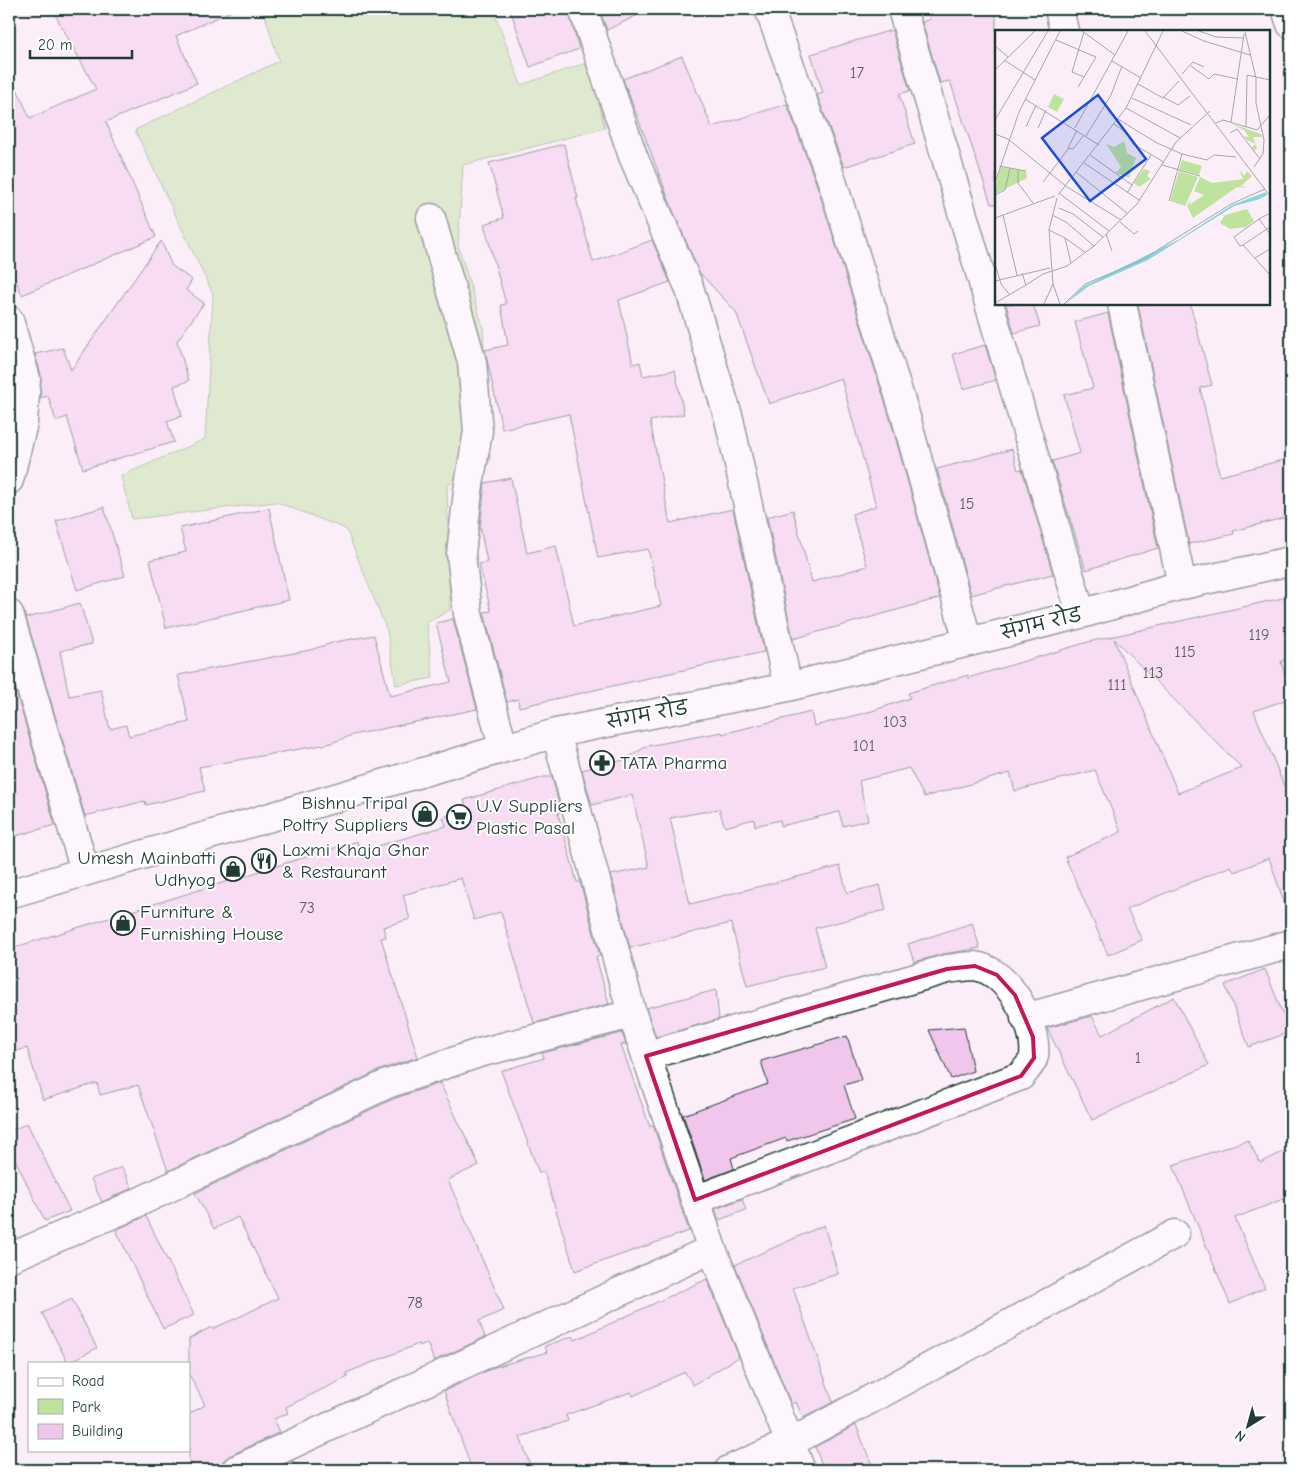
<svg xmlns="http://www.w3.org/2000/svg" width="1300" height="1479" viewBox="0 0 1300 1479" font-family="'Comic Neue','Playpen Sans Deva',sans-serif">
	<rect width="100%" height="100%" fill="#fbeef9"/>
	<filter id="ink" filterUnits="userSpaceOnUse"><feTurbulence type="fractalNoise" baseFrequency=".02" numOctaves="2"/><feDisplacementMap in="SourceGraphic" scale="10" xChannelSelector="R" yChannelSelector="G"/><feConvolveMatrix kernelMatrix="1 2 1 2 8 2 1 2 1" color-interpolation-filters="sRGB"/></filter>
	<g filter="url(#ink)">
		<path fill="#bde39d" stroke="#6e9068" d="M263 9H493L521 85 589 62 605 128 463 165 458 245 483 327 490 461 447 486 450 610 427 623 433 678 396 685 387 631 346 529 276 502 132 519 121 476 205 439 213 294 135 130 279 61Z"/>
		<path fill="#f1c6ec" stroke="#1f3d34" fill-rule="evenodd" d="M52 9H236L176 36 197 83 106 122 156 237 22 295 9 265V71L30 118 96 89Z
			M510 9H568L579 49 530 67Z
			M599 9H650L607 30Z
			M927 9H996V204H991L950 81 940 83 922 22 930 19Z
			M892 30 910 91 899 94 915 144 844 167 817 95 823 93 811 54Z
			M682 56 712 127 787 104 819 191 890 418 940 598 793 639 767 517 793 510 812 582 867 566 852 514 876 506 841 378 769 404 736 312 699 272 672 208 623 79Z
			M564 144 578 198H576L593 262 652 240 670 282 619 300 633 364 640 362 643 376 675 370 684 414 650 421 670 523 733 509 764 652 519 707 518 699 507 702 484 612 491 611 479 564 487 562 480 527 485 483 511 478 527 553 556 546 574 626 661 606 648 549 598 558 569 414 502 429 485 350 508 345 501 305 506 304 484 224 504 218 489 163Z
			M161 241 172 266 192 280 186 290 204 303 177 341 189 381 174 386 182 416 167 421 174 442 83 469 67 417 56 421 48 396 40 398 41 375 35 354 63 348 71 370Z
			M1006 304H1033L1040 326 1014 333Z
			M1143 304H1190L1212 385 1200 388 1220 476 1291 458V516L1233 531 1234 534 1189 544 1138 305Z
			M1108 313 1158 548 1086 570 1052 461 1080 453 1064 395 1093 388 1075 322Z
			M985 345 996 380 963 389 953 354Z
			M1012 449 1018 470 1022 469 1053 574 971 595 937 469Z
			M104 507 125 576 77 590 56 521Z
			M269 508 289 600 166 628 150 560 186 552 180 528Z
			M1291 596V659L1281 661 1291 698 1254 711 1291 803V910L1287 911 1269 858 1234 872 1231 866 1127 909 1142 940 1108 955 1065 857 1121 832 1095 770 1015 791 1010 773 924 797 909 768 859 781 868 820 843 826 839 812 781 826 780 820 755 826 754 819 725 827 719 809 670 818 690 904 840 866 847 893 880 885 886 910 815 928 825 967 747 986 731 923 630 948 611 875 649 867 632 795 592 805 582 770 624 760 647 746 722 732V734L811 712 814 726 872 711 910 698 908 693 968 675V678L1088 642ZM1114 639 1242 768 1178 793Z
			M80 603 92 644 60 651 69 696 101 690 110 729 126 725 129 736 189 722 178 675 310 650 335 642 374 635 390 696 451 682 436 623 453 619 477 709 353 735 328 744 199 767 205 791 146 805 145 801 85 816 26 618Z
			M9 668 55 825 9 838Z
			M544 777H552L561 812 558 813 577 882H580L600 956 596 957 609 1004 534 1023 501 912 474 920 461 878 403 895 410 919 383 927 386 937 381 938 418 1057 380 1070 168 1171 138 1085 100 1095 97 1083 43 1100 27 1048 9 1053V949L357 841 360 851 446 826 443 817 467 810 464 800Z
			M972 923 980 948 943 954 914 962 908 944Z
			M1265 969 1290 1032 1249 1047 1225 985Z
			M716 990 719 1019 656 1037 646 1008Z
			M1174 997 1209 1065 1092 1120 1047 1028 1092 1016 1102 1035Z
			M964 1027 973 1071 951 1079 929 1030Z
			M622 1033 626 1044 621 1045 650 1127 653 1125 689 1231 575 1271 544 1172 539 1173 501 1071 544 1058 542 1053Z
			M847 1036 861 1080 844 1085 855 1119 787 1141 786 1138 731 1158 734 1169 705 1180 683 1115 768 1084 761 1061Z
			M440 1083 479 1165 448 1180 504 1310 479 1321 485 1337 434 1361 427 1343 419 1346 418 1344 346 1373 348 1377 286 1407 288 1413 274 1419 280 1432 229 1456 223 1461 221 1470H189V1414L205 1405 189 1374V1339L211 1327 212 1329 241 1316 278 1298 238 1217 214 1229 195 1193 393 1099Z
			M27 1123 70 1211 45 1221 9 1147V1132Z
			M1248 1140 1260 1163 1291 1148V1196L1235 1218 1265 1288 1230 1304 1173 1165Z
			M122 1167 132 1188 102 1202 91 1179Z
			M742 1199 746 1210 719 1220 715 1209Z
			M146 1216 194 1315 163 1329 116 1230Z
			M824 1225 838 1274 793 1288 833 1402 803 1418 796 1402 791 1404 735 1265Z
			M707 1279 739 1357 693 1385 685 1372 633 1396 631 1392 566 1415 568 1421 520 1437 532 1470H472L444 1391 495 1367 547 1352 545 1346 573 1336 575 1340Z
			M72 1299 97 1348 68 1363 42 1313Z
			M856 1425 874 1470H824L815 1447Z
			M293 1461 297 1470H273Z"/>
		<g fill="none" stroke-linecap="round" stroke-linejoin="round">
			<defs>
				<path id="minor" d="M583 9 633 156 689 287 729 419 788 687
					M769 9 831 178 905 414 968 642
					M902 9 1081 614
					M1059 9 1064 31
					M1286 9 1291 24
					M431 218 472 362 478 431 468 491 461 554 468 614 503 747
					M1122 304 1182 585
					M9 320 26 379 23 423 9 480
					M9 614 85 871
					M556 733 632 1014 712 1249 801 1470
					M9 894 556 733 788 687 1081 614 1182 585 1291 561
					M1025 1018 1291 944
					M646 1056 947 969C956 968 966 966 974 966 1008 969 1038 1026 1034 1056 1033 1063 1025 1070 1021 1076L695 1200
					M9 1258 122 1210 387 1084 479 1053 632 1014
					M236 1470 712 1249
					M729 1470 790 1443 1175 1234"/>
			</defs>
			<use href="#minor" stroke="#1f3d34" stroke-width="31"/>
			<use href="#minor" stroke="#fff" stroke-width="28"/>
		</g>
	</g>
	<path d="M0 0H1300V1479H0ZM975 966 997 975 1015 995 1033 1037 1034 1058 1021 1076 695 1200 646 1056 947 969Z" fill="#fbeef9" fill-opacity=".55" fill-rule="evenodd"/>
	<path fill="none" stroke="#c2185b" stroke-width="4" stroke-linejoin="round" d="M975 966 997 975 1015 995 1033 1037 1034 1058 1021 1076 695 1200 646 1056 947 969Z"/>
	<defs>
		<symbol id="pharmacy-ring" viewBox="-11 -11 22 22"><circle r="9.5" fill="#fff" stroke="#1f3d34" stroke-width="1.5"/><path d="M-2-6h4v4h4v4h-4v4h-4v-4h-4v-4h4Z" fill="#1f3d34"/></symbol>
		<symbol id="shop-ring" viewBox="-11 -11 22 22"><circle r="9.5" fill="#fff" stroke="#1f3d34" stroke-width="1.5"/><path d="M-5-2.5h2.3a2.7 3.5 0 0 1 5.4 0H5L5.5 6h-11ZM-1.5-2.5h3a1.5 2.3 0 0 0-3 0Z" fill="#1f3d34"/></symbol>
		<symbol id="supermarket-ring" viewBox="-11 -11 22 22"><circle r="9.5" fill="#fff" stroke="#1f3d34" stroke-width="1.5"/><path d="M-6-5.5h2.5l.6 2H6L4.5 2H-2.5L-4.4-4H-6ZM-1.5 3.2a1.3 1.3 0 1 0 .1 0ZM3 3.2a1.3 1.3 0 1 0 .1 0Z" fill="#1f3d34"/></symbol>
		<symbol id="restaurant-ring" viewBox="-11 -11 22 22"><circle r="9.5" fill="#fff" stroke="#1f3d34" stroke-width="1.5"/><path d="M-5-6h1v4h1v-4h1v4h1v-4h1v5L-1.5 .5V6h-2V.5L-5-1ZM5-6V6H3V1.5H1.5Q1.5-4 5-6Z" fill="#1f3d34"/></symbol>
	</defs>
	<g fill-rule="evenodd">
		<use href="#pharmacy-ring" x="588" y="749" width="28" height="28"/>
		<use href="#shop-ring" x="411" y="800" width="28" height="28"/>
		<use href="#supermarket-ring" x="445" y="803" width="28" height="28"/>
		<use href="#restaurant-ring" x="250" y="847" width="28" height="28"/>
		<use href="#shop-ring" x="219" y="855" width="28" height="28"/>
		<use href="#shop-ring" x="109" y="909" width="28" height="28"/>
	</g>
	<g text-anchor="middle" dominant-baseline="central" stroke-width="4" stroke-linejoin="round" paint-order="stroke">
		<g font-size="16" fill="#545f62">
			<text x="857" y="73">17</text>
			<text x="967" y="504">15</text>
			<text x="1259" y="635">119</text>
			<text x="1185" y="652">115</text>
			<text x="1153" y="673">113</text>
			<text x="1117" y="685">111</text>
			<text x="895" y="722">103</text>
			<text x="864" y="746">101</text>
			<text x="307" y="908">73</text>
			<text x="1138" y="1058">1</text>
			<text x="415" y="1303">78</text>
		</g>
		<g font-size="19" fill="#1f3d34" stroke="#fff">
			<text transform="translate(1041 624) rotate(-14)">संगम रोड</text>
			<text transform="translate(647 715) rotate(-11)">संगम रोड</text>
		</g>
		<g font-size="19" fill="#1f3d34" stroke="#fff" text-anchor="start">
			<text x="620" y="763">TATA Pharma</text>
			<text x="408" y="803" text-anchor="end">Bishnu Tripal<tspan x="408" dy="22">Poltry Suppliers</tspan></text>
			<text x="476" y="806">U.V Suppliers<tspan x="476" dy="22">Plastic Pasal</tspan></text>
			<text x="282" y="850">Laxmi Khaja Ghar<tspan x="282" dy="22">&amp; Restaurant</tspan></text>
			<text x="216" y="858" text-anchor="end">Umesh Mainbatti<tspan x="216" dy="22">Udhyog</tspan></text>
			<text x="140" y="912">Furniture &amp;<tspan x="140" dy="22">Furnishing House</tspan></text>
		</g>
	</g>
	<g transform="translate(995 30)">
		<rect width="275" height="275" fill="#fbeef9"/>
		<path d="M59 64 69 69 62 82 53 77ZM235 93 266 104 267 107H258L262 118 259 121 257 117 261 114 252 110 249 106 254 107 249 100ZM129 111 132 123 141 128 134 148 121 143 126 137 111 114 119 117ZM187 130 207 136 204 145 184 139ZM5 137 31 141 32 148 0 164ZM149 139 155 141 152 146 156 149 144 157 139 153ZM244 139 249 146 252 141 257 146 246 156 253 158 242 157 198 188 192 176 196 168 194 175 209 165 199 161 205 147 217 153 248 149ZM184 141 203 147 190 176 175 171ZM252 179 259 191 251 197 235 199 225 193 230 185Z" fill="#bde39d"/>
		<path d="M271 162 272 165 265 169 239 176 153 230 94 256 70 274 89 256 183 210 237 175Z" fill="#84d6db"/>
		<path fill="none" stroke="#a3a7aa" stroke-width="1" d="M87 1 120 25M150 1 275 166M187 1 209 11 255 25M204 1 221 7 249 8M89 2 77 42 89 47M250 2 261 48V73L269 110 268 124 259 137M61 10 101 27 83 57M0 16 13 27M9 30 40 50M117 31 146 48M196 36 214 49 219 44 243 49M0 40 40 1M187 44 198 32 209 37M143 54 168 68 184 51M168 67 183 75 195 66M137 68 196 95M30 69 104 115M131 78 185 108M123 89 162 113 187 124 212 130 219 125 241 127M0 90 53 1M236 92 249 4M221 93 228 90 262 100 275 85M119 94 133 104 138 114 169 132M31 97 41 75M251 97 252 45 275 50M43 98 51 80M80 98 133 1M82 100 73 118 78 119 89 105M235 103 242 99 265 129M0 104 13 109 72 157 126 190M91 106 116 65 127 36M95 125 137 155M89 133 144 170M167 135 205 146M4 136 31 141M23 140V153L38 173M81 142 133 184M48 152 74 118M0 153 24 82 65 1M64 163 114 201M132 163 156 125M0 165 10 160 15 138M63 165 131 78 168 1M174 171 187 124M64 178 78 184 108 207M275 183 264 189 275 204M8 185 22 245M57 185 71 192 99 216M0 188 60 166M125 192 139 204 143 201M275 197 248 215 275 245M54 200 70 208M111 204 117 221M248 215 245 216 239 207 264 189M260 228 275 219M76 233 70 208 90 222M0 234 6 254 14 264M27 243 31 255 48 244 72 236 99 216 142 174 181 112 215 81M0 251 55 238M58 254 65 274M0 273 31 255M49 274 58 254 54 200 62 168M69 274 90 254 145 231 236 174 270 159"/>
		<path fill="#1d4ed8" fill-opacity="0.15" stroke="#1d4ed8" stroke-width="2.5" d="M103 65 151 129 95 171 47 108Z"/>
		<rect width="275" height="275" fill="none" stroke="#1f3d34" stroke-width="2.5"/>
	</g>
	<rect width="1300" height="1479" fill="none" stroke="#fff" stroke-width="30"/>
	<rect x="15" y="15" width="1270" height="1449" fill="none" stroke="#1f3d34" stroke-width="2" filter="url(#ink)"/>
	<rect x="28" y="1362" width="162" height="90" fill="#ffffff" stroke="#a5b1ae"/>
	<rect x="38" y="1378" width="25" height="8" fill="#ffffff" stroke="#a5b1ae"/>
	<text x="72" y="1386" font-size="15" fill="#1f3d34">Road</text>
	<rect x="38" y="1399" width="25" height="15" fill="#bde39d" stroke="#a5b1ae"/>
	<text x="72" y="1412" font-size="15" fill="#1f3d34">Park</text>
	<rect x="38" y="1424" width="25" height="15" fill="#f1c6ec" stroke="#a5b1ae"/>
	<text x="72" y="1436" font-size="15" fill="#1f3d34">Building</text>
	<g transform="translate(1248 1426) rotate(217)" stroke="#ffffff" stroke-width="4" paint-order="stroke">
	<path d="M0-4L9 19L0 12L-9 19Z" fill="#1f3d34"/>
	<text y="-8" font-size="14" font-weight="bold" text-anchor="middle" fill="#1f3d34">N</text>
	</g>
	<path d="M30 50v8h102v-8" fill="none" stroke="#1f3d34" stroke-width="2.5"/>
	<text x="38" y="50" font-size="15" fill="#1f3d34" stroke="#ffffff" stroke-width="4" paint-order="stroke">20 m</text>
</svg>
